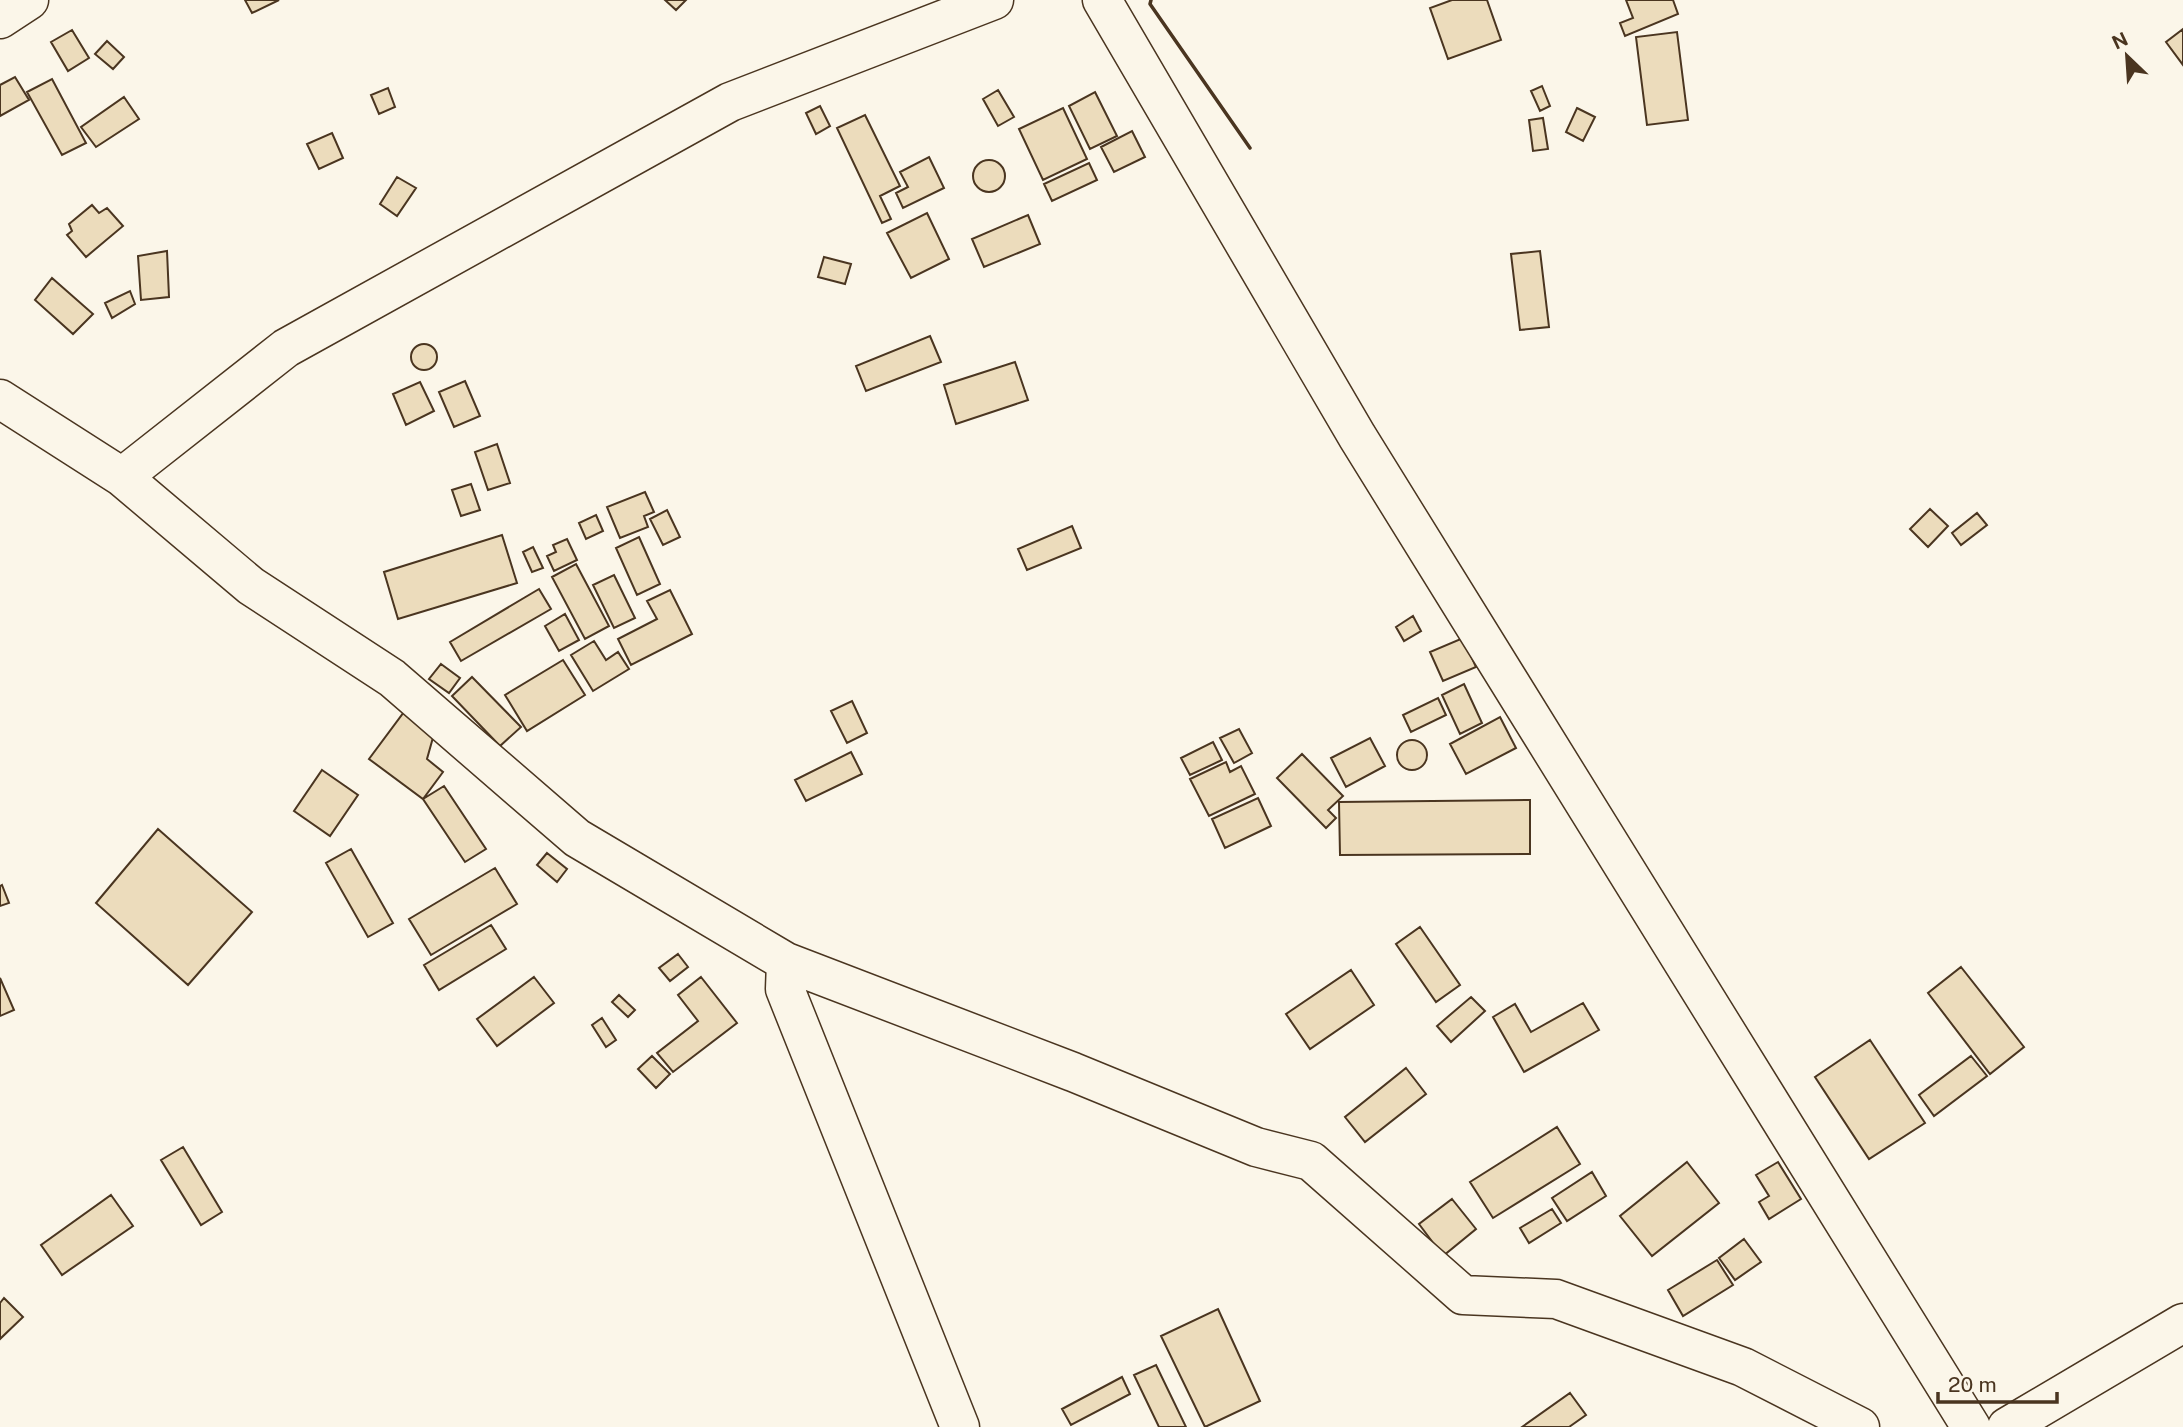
<svg xmlns="http://www.w3.org/2000/svg" width="2183" height="1427" viewBox="0 0 2183 1427" font-family="'Public Sans',sans-serif">
	<rect width="100%" height="100%" fill="#fbf6e9"/>
	<path fill="#ecdcbc" stroke="#4a3520" stroke-width="2" d="M245 0H279L252 13Z
		M665 0H686L676 10Z
		M1452 0H1487L1501 40 1448 59 1430 8Z
		M1626 0H1673L1678 14 1625 36 1620 23 1633 18Z
		M2183 29V65L2166 42Z
		M72 30 89 58 68 71 51 42Z
		M1677 32 1688 120 1647 125 1636 37Z
		M107 41 124 57 113 69 95 54Z
		M15 77 29 100 0 116V85Z
		M52 79 86 143 62 155 27 92Z
		M1542 86 1550 106 1540 111 1531 91Z
		M388 88 395 107 379 114 371 95Z
		M998 90 1014 117 998 126 983 99Z
		M1095 92 1117 136 1090 149 1069 106Z
		M124 97 139 119 96 147 81 127Z
		M820 106 830 126 816 134 806 113Z
		M1063 108 1087 159 1043 180 1019 129Z
		M1577 108 1595 117 1583 141 1566 132Z
		M865 115 900 186 880 196 891 219 882 223 837 128Z
		M1543 118 1548 149 1533 151 1529 120Z
		M1132 131 1145 157 1114 172 1101 147Z
		M332 133 343 158 319 169 307 144Z
		M929 157 944 188 903 208 896 193 908 187 900 172Z
		M973 176a16 16 0 1 1 32 0a16 16 0 1 1-32 0Z
		M1089 163 1097 180 1052 201 1044 184Z
		M397 177 416 188 397 216 380 204Z
		M92 205 99 213 107 208 123 226 86 257 67 235 72 231 69 224Z
		M927 213 949 259 911 278 887 233Z
		M1028 215 1040 244 984 267 972 239Z
		M167 251 169 297 141 300 138 256Z
		M1540 251 1549 327 1520 330 1511 254Z
		M824 257 851 264 845 284 818 277Z
		M52 278 93 314 73 334 35 300Z
		M130 291 135 304 112 318 105 303Z
		M930 336 941 362 866 391 856 366Z
		M411 357a13 13 0 1 1 26 0a13 13 0 1 1-26 0Z
		M1015 362 1028 400 956 424 944 385Z
		M465 381 480 416 454 427 439 392Z
		M420 382 434 411 406 425 393 394Z
		M497 444 510 483 488 490 475 452Z
		M471 484 480 510 461 516 452 490Z
		M645 492 654 512 644 516 648 527 620 538 607 507Z
		M1930 509 1948 526 1928 547 1910 529Z
		M667 510 680 537 663 545 650 519Z
		M1977 513 1987 525 1961 545 1952 533Z
		M596 515 603 531 586 539 579 523Z
		M1072 526 1081 548 1027 570 1018 549Z
		M502 535 517 583 398 619 384 572Z
		M639 537 660 584 637 595 616 548Z
		M567 539 577 560 554 571 547 556 556 552 553 545Z
		M533 547 543 568 532 572 523 552Z
		M576 564 609 626 585 639 552 577Z
		M614 575 635 618 614 628 593 585Z
		M539 589 551 609 461 661 450 642Z
		M670 590 692 634 631 665 618 639 657 619 647 601Z
		M565 614 579 640 559 651 545 626Z
		M1413 616 1421 631 1404 641 1396 627Z
		M1463 638 1476 667 1443 681 1430 652Z
		M594 641 606 660 618 652 629 669 593 691 571 655Z
		M563 660 585 695 527 731 505 695Z
		M441 664 460 678 449 693 429 679Z
		M472 677 521 727 500 746 452 696Z
		M1464 684 1482 723 1460 734 1442 695Z
		M1438 698 1446 715 1411 732 1403 715Z
		M852 701 867 733 847 743 831 711Z
		M404 712 434 734 427 759 443 772 423 799 369 759Z
		M1500 717 1516 748 1466 774 1450 744Z
		M1239 729 1252 753 1234 763 1220 738Z
		M1370 738 1385 766 1346 787 1331 758Z
		M1397 755a15 15 0 1 1 30 0a15 15 0 1 1-30 0Z
		M1213 742 1222 760 1190 775 1181 758Z
		M851 752 862 774 806 801 795 780Z
		M1302 754 1343 796 1328 810 1336 818 1326 828 1277 778Z
		M1226 762 1230 772 1241 766 1255 794 1209 816 1190 779Z
		M322 770 358 795 330 836 294 811Z
		M444 786 486 849 465 862 423 799Z
		M1258 798 1271 826 1225 848 1212 819Z
		M1530 800V854L1340 855 1339 802Z
		M158 829 252 912 188 985 96 903Z
		M351 849 393 923 368 937 326 863Z
		M547 853 567 869 557 882 537 865Z
		M495 868 517 904 431 955 409 919Z
		M2 885 9 903 0 906V886Z
		M491 925 506 949 439 990 424 965Z
		M1420 927 1460 985 1436 1002 1396 944Z
		M678 954 688 967 670 981 659 968Z
		M1961 967 2024 1047 1990 1074 1928 993Z
		M1351 970 1374 1005 1310 1049 1286 1014Z
		M534 977 554 1003 497 1046 477 1019Z
		M701 977 737 1023 673 1072 657 1053 698 1021 678 995Z
		M0 978 14 1010 0 1016Z
		M619 995 635 1010 628 1017 612 1002Z
		M1471 997 1485 1011 1451 1042 1437 1026Z
		M1583 1003 1599 1030 1524 1072 1493 1017 1515 1004 1531 1032Z
		M602 1018 616 1040 606 1047 592 1025Z
		M1870 1040 1925 1123 1869 1159 1815 1077Z
		M652 1056 670 1074 656 1088 638 1069Z
		M1971 1056 1987 1076 1934 1116 1919 1095Z
		M1406 1068 1426 1094 1365 1142 1345 1117Z
		M1557 1127 1580 1164 1493 1218 1470 1182Z
		M183 1147 222 1212 201 1225 161 1160Z
		M1687 1162 1719 1203 1652 1256 1620 1216Z
		M1778 1162 1801 1199 1769 1219 1759 1202 1769 1196 1756 1175Z
		M1592 1172 1606 1196 1567 1221 1552 1198Z
		M111 1195 133 1226 62 1275 41 1245Z
		M1452 1199 1476 1229 1443 1256 1419 1224Z
		M1552 1209 1561 1223 1529 1243 1520 1228Z
		M1744 1239 1761 1262 1735 1280 1719 1258Z
		M1717 1260 1733 1285 1683 1316 1668 1290Z
		M4 1298 23 1317 0 1339V1303Z
		M1218 1309 1260 1401 1205 1427 1161 1336Z
		M1156 1365 1186 1427H1159L1134 1375Z
		M1122 1377 1130 1394 1071 1425 1062 1409Z
		M1570 1393 1586 1415 1569 1427H1522Z"/>
	<g fill="none" stroke-linecap="round" stroke-linejoin="round">
		<defs>
			<path id="minor" d="M1102 0 1357 436 1971 1427
				M0 19 29 0
				M0 399 122 477 251 586 392 678 577 838 786 962 1073 1072 1256 1147 1311 1161 1463 1295 1556 1299 1743 1367 1860 1427
				M122 477 286 348 730 102 994 0
				M786 962 785 989 960 1427
				M2007 1427 2183 1323"/>
		</defs>
		<use href="#minor" stroke="#4a3520" stroke-width="41"/>
		<use href="#minor" stroke="#fbf6e9" stroke-width="38"/>
		<path stroke="#4a3520" stroke-width="3.5" d="M1151 0 1150 4 1250 148"/>
	</g>
	<g transform="translate(2127 56) rotate(335)" stroke="#fbf6e9" stroke-width="5" paint-order="stroke">
	<path d="M0-5L12 26L0 18L-12 26Z" fill="#4a3520"/>
	<text y="-10" font-size="19" font-weight="bold" text-anchor="middle" fill="#4a3520">N</text>
	</g>
	<path d="M1938 1392v10h119v-10" fill="none" stroke="#4a3520" stroke-width="3.5"/>
	<text x="1948" y="1392" font-size="21" fill="#4a3520" stroke="#fbf6e9" stroke-width="5" paint-order="stroke">20 m</text>
</svg>
